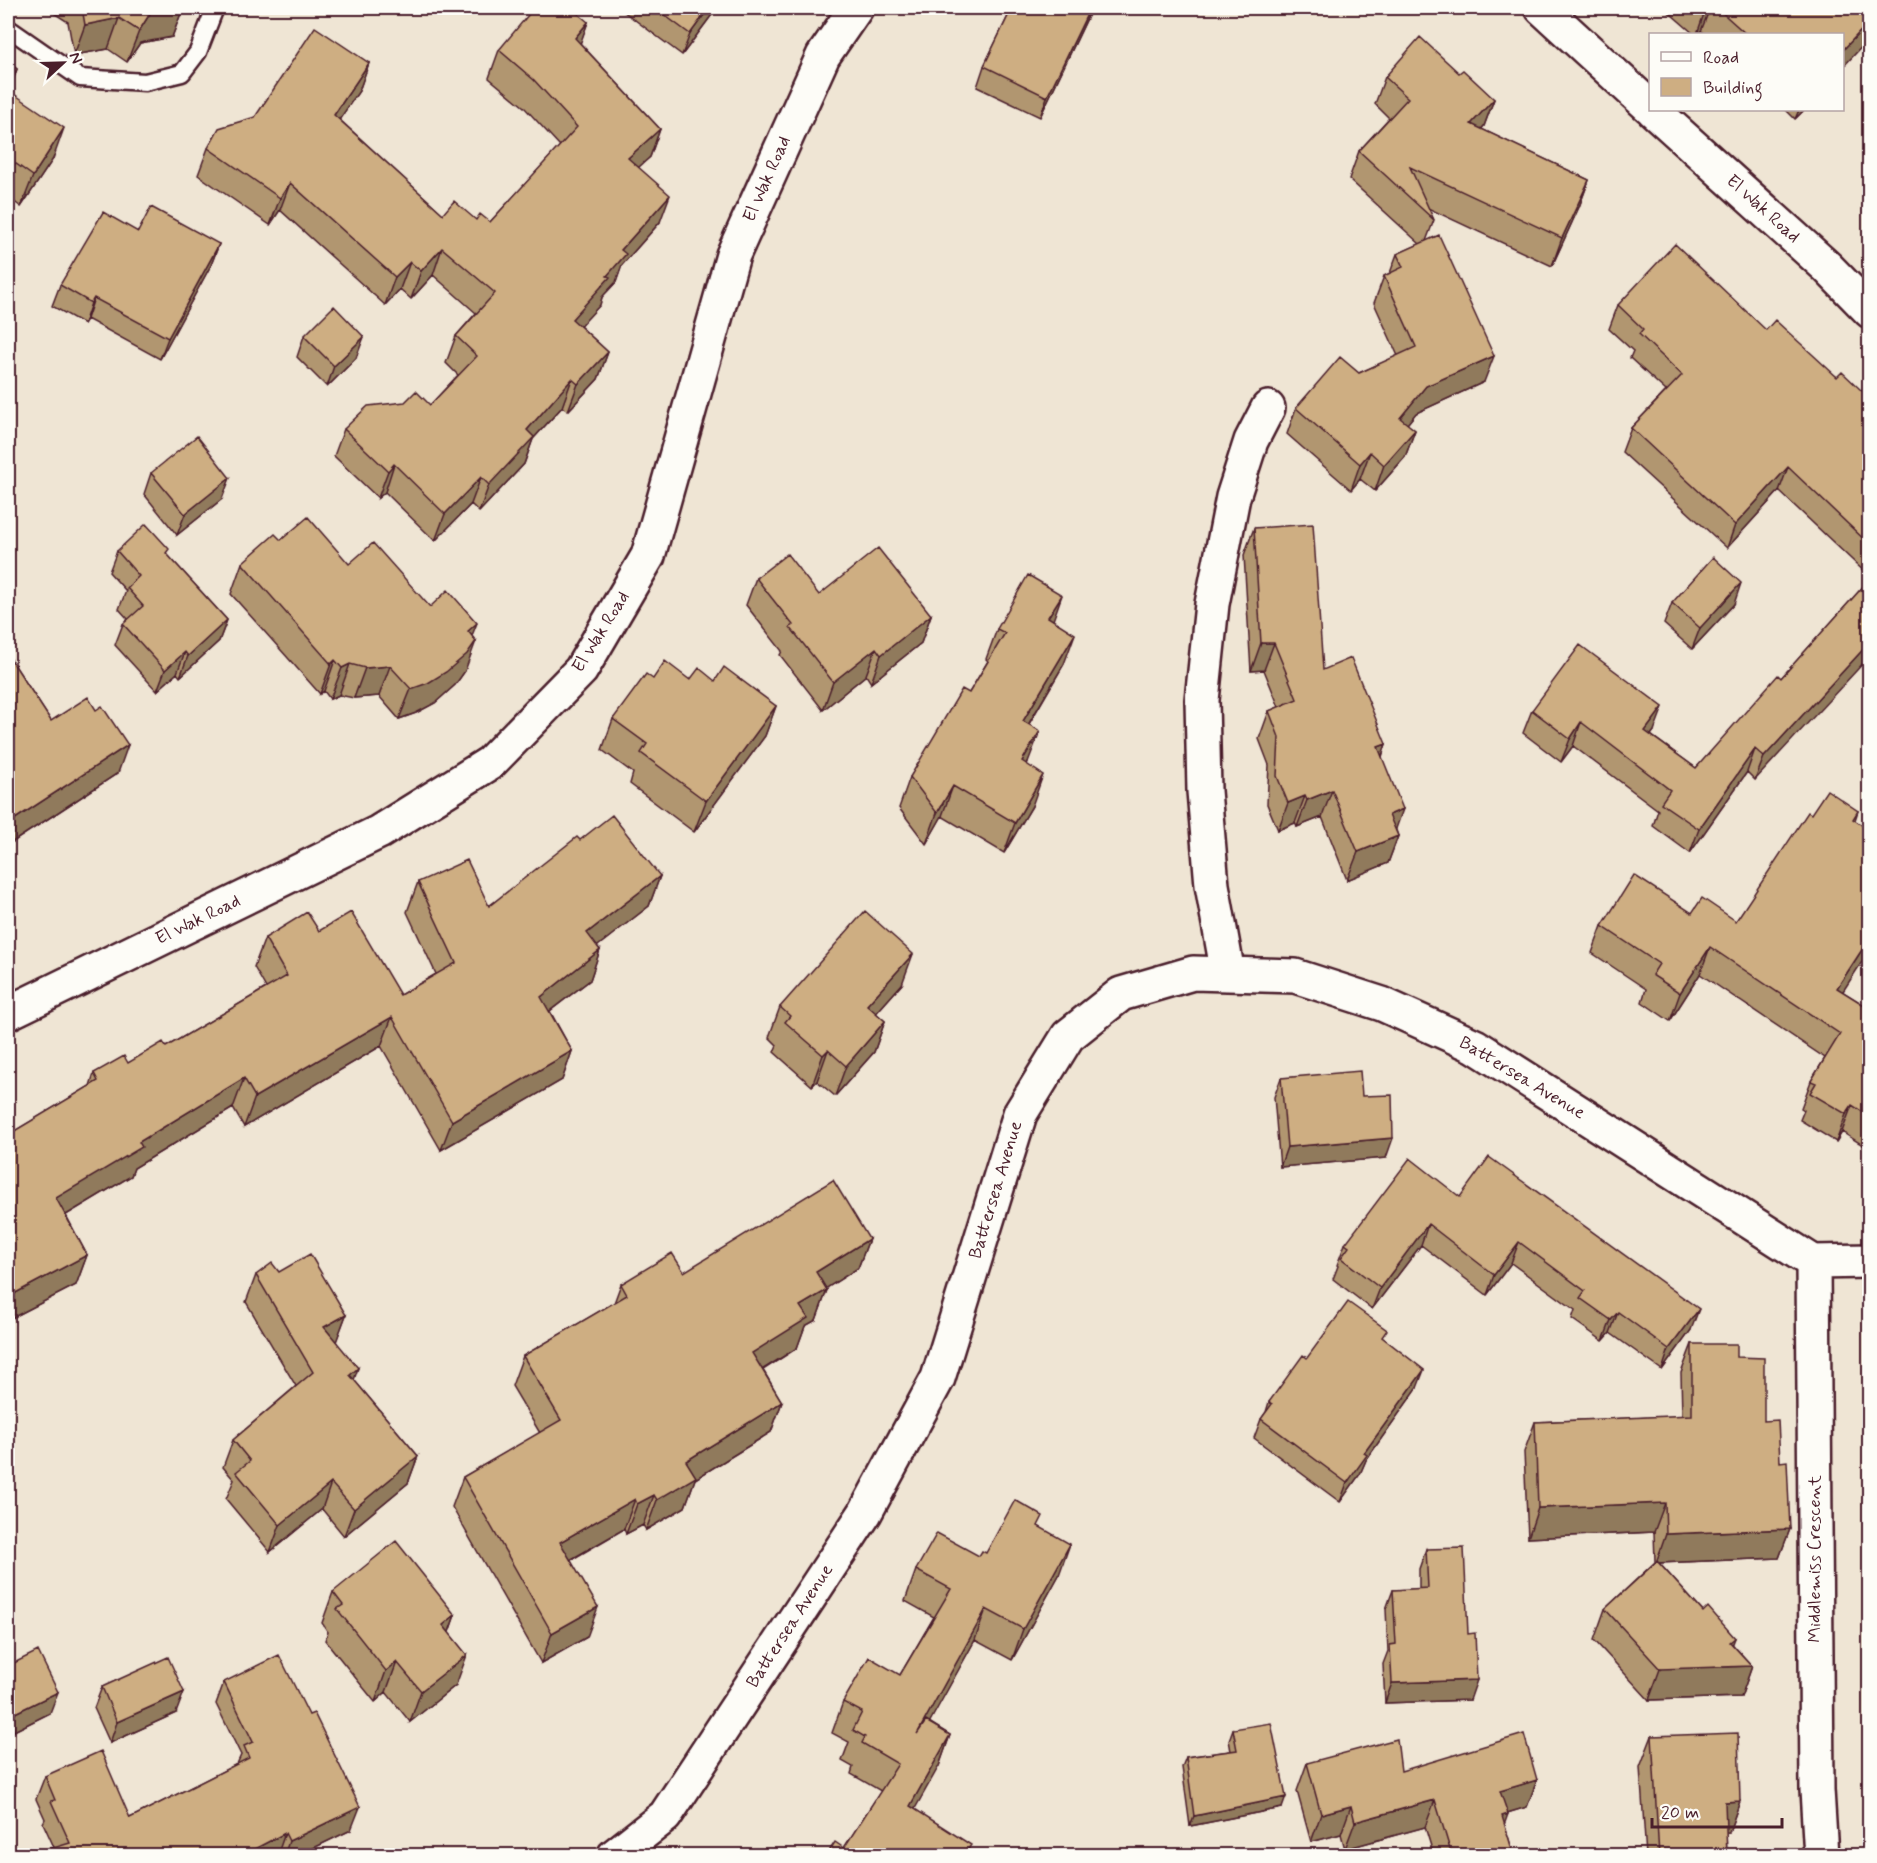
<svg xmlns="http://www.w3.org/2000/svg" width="1877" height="1863" viewBox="0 0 1877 1863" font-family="Mynerve,sans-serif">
	<rect width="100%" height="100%" fill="#efe5d4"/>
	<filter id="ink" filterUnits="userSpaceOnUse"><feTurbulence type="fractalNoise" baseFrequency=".0167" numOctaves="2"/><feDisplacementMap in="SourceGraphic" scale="12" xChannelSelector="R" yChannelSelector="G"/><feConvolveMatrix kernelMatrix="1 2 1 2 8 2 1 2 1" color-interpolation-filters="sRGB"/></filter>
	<g filter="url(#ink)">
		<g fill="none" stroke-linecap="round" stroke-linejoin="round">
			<defs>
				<path id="lane" d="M8 28 80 78 145 82 182 73 198 52 215 8"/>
				<path id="street" d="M1542 8 1650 107
					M1653 110 1827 267 1870 311
					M1228 974 1212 885 1204 791 1202 700 1212 604 1233 497 1251 441 1268 408
					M8 1013 379 832 490 763 581 670 648 556 733 255 823 56 856 8
					M1813 1262 1817 1790 1821 1856
					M614 1856 665 1816 865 1513 938 1378 1020 1114 1068 1036 1121 994 1193 973 1295 976 1382 1004 1475 1046 1813 1262 1870 1261"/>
			</defs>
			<use href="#lane" stroke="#4a1f2b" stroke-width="21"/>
			<use href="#street" stroke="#4a1f2b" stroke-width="38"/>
			<use href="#lane" stroke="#fdfcf7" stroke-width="16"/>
			<use href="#street" stroke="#fdfcf7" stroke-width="33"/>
		</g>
		<path fill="#b19670" stroke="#4a1f2b" stroke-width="1.5" d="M50 8H183L172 37 140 43 127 62 108 49 74 55 68 22 49 10Z
			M619 8H717L682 55Z
			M1012 8H1092L1040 117 977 87 984 66Z
			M1664 8H1869L1842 34H1706L1701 31 1698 34H1694Z
			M588 22 580 43 660 129 650 157 638 167 660 222 622 265 616 282 602 297 600 305 580 326 608 352 598 379 568 411 562 407 533 439 524 464 479 512 471 504 435 541 385 492 378 498 334 456 344 429 430 405 458 375 446 363 456 336 476 313 433 275 411 299 400 289 385 305 280 210 270 225 198 175 208 148 255 117 369 63 359 91 339 119 443 214 490 222 560 146 524 107 489 78 499 50Z
			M8 62 17 69 9 91 53 159 21 207 8 197Z
			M1459 73 1494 99 1484 126 1481 129 1589 180 1579 207 1552 266 1428 208 1434 220 1426 241 1484 382 1416 413 1407 424 1415 430 1405 457 1375 491 1360 479 1351 490 1287 434 1296 408 1359 373 1398 356 1374 303 1384 276 1390 273 1397 254 1420 244 1349 179 1359 151 1389 118 1375 104 1385 77Z
			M1786 110H1804L1795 119Z
			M138 232 219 244 211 265 160 359 87 319 84 324 52 306 60 285Z
			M1618 305 1766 330 1837 377 1862 391 1869 382V576L1779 491 1727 548 1622 452 1631 428 1666 391 1630 358 1633 351 1609 329Z
			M304 336 356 358 327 387 297 357Z
			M151 473 222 499 177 535 144 494Z
			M1254 528 1323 670 1386 744 1382 757 1396 830 1398 836 1388 863 1347 880 1322 817 1297 827 1295 823 1278 830 1267 804 1269 765 1259 739 1269 711 1279 707 1264 670 1251 671 1244 555Z
			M281 540 349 564 430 607 472 636 465 671 455 685 435 703 416 713 399 719 379 696 354 698 339 695 330 699 324 691 320 694 231 594 242 563Z
			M117 551 167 554 227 620 219 641 180 677 177 673 157 691 115 645 123 624 128 619 119 609 126 591 109 572Z
			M756 578 819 595 931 615 921 643 871 683 866 675 823 710 780 655 782 651 746 605Z
			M1869 580 1755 780 1747 772 1690 853 1653 826 1658 810 1573 746 1561 762 1523 733 1532 710 1654 731 1651 735 1696 768 1781 678Z
			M1672 603 1734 604 1692 649 1664 624Z
			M1053 620 1064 664 1029 724 1028 762 1027 765 1032 806 1004 853 942 816 926 844 899 808 910 777 969 693 988 661 986 659 997 629Z
			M8 655 51 721 118 773 8 845Z
			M653 679 715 681 776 706 765 736 694 832 630 784 633 773 602 750 613 719Z
			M1858 811 1855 820 1843 992 1869 1008V1149L1842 1132 1836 1142 1800 1120 1804 1110 1801 1108 1811 1081 1825 1058 1700 974 1670 1021 1642 1002 1646 989 1592 953 1602 926 1692 913 1736 921 1811 814Z
			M580 840 660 876 649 906 597 946 600 950 590 980 550 1011 572 1051 562 1080 441 1150 381 1046 244 1127 233 1108 134 1168 131 1176 66 1215 87 1255 76 1285 8 1320V1120L13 1132 90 1086 94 1073 128 1063 166 1047 266 988 254 967 265 938 319 931 400 995 436 974 407 912 418 882 489 906Z
			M902 984 876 1013 885 1021 874 1052 835 1096 817 1081 812 1086 774 1052 777 1045 769 1037 780 1007Z
			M1281 1078 1386 1158 1280 1167 1274 1097Z
			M1460 1197 1691 1330 1662 1370 1610 1333 1603 1341 1572 1319 1575 1310 1511 1263 1487 1295 1421 1245 1372 1309 1333 1279 1338 1266 1337 1265 1345 1244Z
			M869 1239 858 1268 826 1288 827 1290 816 1320 805 1326 797 1348 763 1370 782 1402 771 1432 695 1479 685 1507 646 1530 643 1525 626 1534 624 1529 571 1560 587 1637 541 1663 452 1507 463 1477 540 1433 512 1386 523 1356 614 1303 621 1284Z
			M279 1272 346 1315 336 1341 354 1380 418 1456 408 1483 344 1536 322 1509 270 1552 226 1499 234 1480 223 1467 233 1440 296 1386 246 1302 256 1275Z
			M1384 1339 1417 1388 1366 1460 1360 1474 1340 1502 1254 1438 1261 1419 1266 1412 1269 1402 1307 1358Z
			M1692 1344 1737 1357 1780 1462 1790 1529 1779 1558 1659 1563 1752 1666 1741 1697 1649 1700 1594 1640 1605 1609 1655 1562 1654 1532 1528 1538 1524 1452 1535 1422 1682 1416 1681 1373Z
			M1039 1527 1059 1575 1012 1660 975 1640 929 1722 950 1735 939 1766 844 1848 881 1791 851 1774 853 1767 842 1761 849 1742 832 1733 843 1702 900 1675 934 1617 905 1601 916 1570 979 1556Z
			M1426 1549 1470 1700 1385 1703 1383 1664 1388 1651 1386 1609 1393 1590 1419 1589V1569Z
			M333 1592 455 1615 449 1632 456 1685 410 1722 386 1692 375 1702 325 1640 328 1632 322 1623Z
			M8 1666 50 1713 8 1734Z
			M224 1682 351 1830 297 1856H27L54 1847 43 1823 45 1819 36 1799 45 1776 130 1818 237 1764 241 1755 216 1704Z
			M102 1687 176 1713 110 1743 94 1708Z
			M1233 1729 1282 1808 1190 1826 1182 1767 1186 1757 1231 1751 1229 1740Z
			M1652 1736 1740 1801 1729 1832H1726L1727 1856H1646L1640 1767Z
			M1307 1763 1401 1771 1537 1780 1527 1807 1507 1813 1504 1823 1514 1856H1434L1425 1827 1345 1849 1341 1834 1311 1842 1297 1791Z"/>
		<path fill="#907a5b" stroke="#4a1f2b" stroke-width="1.5" d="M176 8H183L172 37 140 43 127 62 139 31 151 12Z
			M709 8H717L682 55 690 34Z
			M1090 8H1092L1089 14 1040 117 1047 97Z
			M1706 8H1710L1701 31 1697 34Z
			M119 18 108 49 74 55 85 25Z
			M588 22 578 50 575 38Z
			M1869 22V39L1842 68V51Z
			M369 63 359 91 324 142 334 115Z
			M17 69 8 94V83Z
			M1494 99 1484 126 1461 152 1471 124Z
			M1799 110H1804L1795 119Z
			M64 128 53 159 21 207 33 176Z
			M660 129 650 157 618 186 628 158Z
			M1589 180 1579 207 1552 266 1562 238Z
			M290 183 280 210 270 225 280 198Z
			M670 195 660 222 622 265 616 282 602 297 600 305 562 346 572 319 607 276 621 250Z
			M219 244 211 265 160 359 168 338Z
			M442 248 433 275 411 299 421 271Z
			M410 262 400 289 385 305 395 277Z
			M94 298 87 319 84 324 91 303Z
			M364 337 356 358 327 387 334 366Z
			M608 352 598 379 568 411 578 384Z
			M1494 356 1484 382 1416 413 1391 444 1400 418 1426 386Z
			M572 379 562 407 533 439 524 464 479 512 489 485 527 430Z
			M1415 430 1405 457 1375 491 1384 465Z
			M1370 452 1360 479 1351 490 1360 464Z
			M394 464 385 492 378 498 388 471Z
			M1788 467 1779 491 1727 548 1735 525Z
			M481 477 471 504 435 541 445 514Z
			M230 478 222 499 177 535 185 514Z
			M1741 583 1734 604 1692 649 1700 628Z
			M1062 595 1051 626 1048 617Z
			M931 615 921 643 871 683 881 655Z
			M227 620 219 641 180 677 188 656Z
			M477 623 465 653 468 631Z
			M1075 634 1064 664 1012 752 1023 721Z
			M476 641 465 671 455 685 435 703 416 713 399 719 411 689Z
			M1261 643H1274L1264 670 1251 671Z
			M1869 643V657L1755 780 1764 757Z
			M876 648 866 675 823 710 833 682Z
			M185 652 177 673 157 691 165 670Z
			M335 660 324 691 320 694 331 664Z
			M350 664 339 695 330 699 342 668Z
			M390 666 379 696 354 698 365 668Z
			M776 706 765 736 694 832 706 801Z
			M1663 707 1654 731 1636 754 1645 731Z
			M1581 722 1573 746 1561 762 1570 739Z
			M1040 731 1028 762 1010 792 1022 761Z
			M1386 744 1376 772 1378 747Z
			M128 745 118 773 8 845V840L15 819Z
			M1755 749 1747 772 1690 853 1699 829Z
			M1043 775 1032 806 1004 853 1015 823Z
			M953 786 942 816 926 844 937 813Z
			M1332 790 1322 817 1297 827 1307 800Z
			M1305 796 1295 823 1278 830 1288 803Z
			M1403 809 1393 837 1389 815Z
			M1398 836 1388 863 1347 880 1358 852Z
			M660 876 649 906 576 963 587 933Z
			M1869 939V951L1827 1016 1837 988Z
			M1710 947 1700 974 1670 1021 1680 993Z
			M600 950 590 980 530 1026 541 997Z
			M913 954 902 984 856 1036 867 1005Z
			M392 1017 381 1046 244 1127 255 1097Z
			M885 1021 874 1052 835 1096 846 1066Z
			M828 1050 817 1081 812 1086 823 1055Z
			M572 1051 562 1080 441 1150 452 1121Z
			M244 1078 233 1108 134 1168 131 1176 46 1227 56 1198 139 1142Z
			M1852 1105 1842 1132 1836 1142 1846 1114Z
			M1393 1138 1386 1158 1280 1167 1287 1147Z
			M1428 1224 1421 1245 1372 1309 1380 1288Z
			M869 1239 858 1268 805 1302 816 1272Z
			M1519 1242 1511 1263 1487 1295 1494 1275Z
			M87 1255 76 1285 8 1320V1297Z
			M827 1290 816 1320 805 1326 797 1348 741 1383 752 1353 800 1306Z
			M1699 1309 1691 1330 1662 1370 1669 1349Z
			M1618 1312 1610 1333 1603 1341 1611 1320Z
			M346 1315 336 1342 324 1327Z
			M358 1368 349 1395 350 1375Z
			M1424 1370 1417 1388 1366 1460 1360 1474 1340 1502 1347 1483 1364 1453Z
			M782 1402 771 1432 695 1479 685 1507 646 1530 657 1500 686 1461Z
			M418 1456 408 1483 344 1536 354 1509Z
			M331 1483 322 1509 270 1552 280 1525Z
			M654 1495 643 1525 626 1534 637 1504Z
			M635 1499 624 1529 549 1572 560 1542Z
			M1665 1503 1654 1532 1528 1538 1538 1508Z
			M1790 1529 1779 1558 1656 1563 1666 1534Z
			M1070 1544 1059 1575 1012 1660 1023 1629Z
			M598 1607 587 1637 541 1663 552 1633Z
			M986 1609 975 1640 906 1765 917 1734Z
			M455 1615 444 1646 443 1625Z
			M1735 1638 1724 1667 1752 1666 1741 1697 1649 1700 1660 1669Z
			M467 1655 456 1685 410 1722 421 1691Z
			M397 1662 386 1692 375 1702 386 1671Z
			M1477 1680 1470 1700 1385 1703 1392 1683Z
			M58 1692 50 1713 8 1734 15 1713Z
			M184 1692 176 1713 110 1743 117 1722Z
			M950 1735 939 1766 899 1837 910 1806Z
			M1537 1780 1527 1807 1490 1818 1500 1791Z
			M1286 1797 1282 1808 1190 1826 1194 1816Z
			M1435 1800 1425 1827 1345 1849 1355 1822Z
			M1740 1801 1729 1832 1714 1833 1725 1802Z
			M1351 1806 1341 1834 1311 1842 1321 1814Z
			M360 1807 351 1830 297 1856H284L289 1841Z
			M1508 1814 1498 1842 1502 1816Z
			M285 1833 277 1856H241Z"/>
		<path fill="#ceae82" stroke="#4a1f2b" stroke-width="1.5" d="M82 8H176L151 12 139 31 119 18 85 25Z
			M534 8H571L588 22 575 38 660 129 628 158 670 195 621 250 626 254 607 276 610 277 572 319 608 352 578 384 572 379 527 430 534 437 489 485 481 477 445 514 394 464 388 471 344 429 368 406 405 402 416 391 430 405 477 356 456 336 495 293 442 248 421 271 410 262 395 277 290 183 280 198 208 148 219 128 255 117 315 27 369 63 334 115 443 214 454 201 476 220 480 214 490 222 577 127 534 80 499 50Z
			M655 8H709L690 34Z
			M1012 8H1090L1047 97 984 66Z
			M1717 8H1869V22L1842 51V34H1746Z
			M1420 37 1459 73 1463 70 1494 99 1471 124 1589 180 1562 238 1410 167 1434 220 1359 151 1408 98 1385 77Z
			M8 62 17 69 8 83Z
			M8 90 64 128 33 176 8 158Z
			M151 207 219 244 168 338 94 298 91 303 60 285 103 212 138 232Z
			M1439 235 1494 356 1426 386 1400 418 1415 430 1384 465 1370 452 1360 464 1296 408 1340 357 1359 373 1416 347 1384 276 1403 267 1397 254Z
			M1675 244 1766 330 1775 320 1837 377 1842 372 1862 391 1869 382V544L1788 467 1735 525 1631 428 1682 375 1639 334 1643 329 1618 305Z
			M334 306 364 337 334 366 304 336Z
			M197 436 230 478 185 514 151 473Z
			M308 517 349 564 373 543 430 607 448 590 477 623 468 631 476 641 467 654 446 672 428 683 411 689 390 666 365 668 350 664 342 668 335 660 331 664 242 563 275 534 281 540Z
			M146 524 169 549 166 553 227 620 188 656 185 652 165 670 123 624 143 606 127 588 139 576 117 551Z
			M1313 524 1323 670 1351 658 1386 744 1378 747 1403 809 1389 815 1398 836 1358 852 1332 790 1307 800 1305 796 1288 803 1277 776 1279 737 1269 711 1297 699 1274 643H1261L1254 528Z
			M878 548 931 615 881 655 876 648 833 682 790 627 793 625 756 578 787 554 819 595Z
			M1713 557 1741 583 1700 628 1672 603Z
			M1028 575 1062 595 1048 617 1075 634 1023 721 1040 731 1022 761 1043 775 1015 823 953 786 937 813 910 777 962 689 969 693 1005 633 997 629Z
			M1869 580V643L1764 757 1755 749 1699 829 1661 803 1670 790 1581 722 1570 739 1532 710 1580 645 1663 707 1645 731 1696 768 1778 675 1781 678Z
			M8 655 51 721 88 697 96 710 102 706 128 745 15 819 8 807Z
			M665 661 690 680 699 668 715 681 724 667 776 706 706 801 641 753 647 744 613 719 646 674 653 679Z
			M1827 790 1858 811 1853 819 1869 830V939L1837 988 1869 1008V1116L1852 1105 1846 1114 1810 1093 1816 1083 1811 1081 1840 1034 1710 947 1680 993 1652 975 1659 964 1602 926 1634 875 1692 913 1702 898 1736 921 1808 812 1811 814Z
			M612 815 660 876 587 933 600 950 541 997 572 1051 452 1121 392 1017 255 1097 244 1078 139 1142 142 1147 56 1198 87 1255 8 1297V1120L13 1132 98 1081 94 1073 124 1056 128 1063 163 1042 166 1047 287 976 265 938 307 912 319 931 351 912 400 995 456 963 418 882 467 860 489 906 577 837 580 840Z
			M865 911 913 954 867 1005 885 1021 846 1066 828 1050 823 1055 785 1022 790 1016 780 1007Z
			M1360 1071 1362 1096 1392 1095 1393 1138 1287 1147 1281 1078Z
			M1489 1157 1699 1309 1669 1349 1618 1312 1611 1320 1580 1298 1585 1291 1519 1242 1494 1275 1428 1224 1380 1288 1341 1258 1349 1247 1345 1244 1410 1158 1460 1197Z
			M833 1180 869 1239 816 1272 827 1290 800 1306 808 1318 752 1353 782 1402 686 1461 696 1477 657 1500 654 1495 637 1504 635 1499 560 1542 598 1607 552 1633 463 1477 561 1420 523 1356 627 1295 621 1284 672 1253 684 1272Z
			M310 1254 346 1315 324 1327 358 1368 350 1375 418 1456 354 1509 331 1483 280 1525 236 1472 250 1461 233 1440 313 1372 256 1275 272 1263 279 1272Z
			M1348 1302 1387 1330 1382 1337 1424 1370 1364 1453 1367 1455 1347 1483 1261 1419 1272 1404 1269 1402 1303 1355 1307 1358Z
			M1692 1344H1737V1357L1764 1358V1421L1778 1420 1780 1462 1787 1461 1790 1529 1666 1534 1665 1503 1538 1508 1535 1422 1692 1415Z
			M1015 1500 1043 1516 1038 1526 1070 1544 1023 1629 986 1609 917 1734 926 1721 950 1735 910 1806 971 1845 964 1856H826L835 1842 844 1848 898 1764 862 1743 865 1737 853 1730 862 1712 843 1702 869 1657 900 1675 951 1589 916 1570 937 1533 979 1556 982 1551 986 1553Z
			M396 1541 455 1615 443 1625 467 1655 421 1691 397 1662 386 1671 337 1609 343 1605 333 1592Z
			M1464 1548 1468 1634 1475 1633 1477 1680 1392 1683 1390 1645 1396 1644 1393 1590 1428 1588 1426 1549Z
			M1657 1561 1703 1612 1708 1607 1735 1638 1730 1642 1752 1666 1660 1669 1605 1609Z
			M38 1651 58 1692 15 1713 8 1698V1666Z
			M279 1655 309 1715 314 1713 360 1807 289 1841 285 1833 241 1856H27L70 1843 51 1801 55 1800 45 1776 101 1751 130 1818 249 1758 244 1746 253 1742 224 1682Z
			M168 1657 184 1692 117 1722 102 1687Z
			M1271 1723 1286 1797 1194 1816 1186 1757 1237 1750 1233 1729Z
			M1738 1733 1740 1801 1725 1802 1727 1856H1659L1652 1736Z
			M1524 1734 1537 1780 1500 1791 1508 1814 1502 1816 1514 1856H1452L1435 1800 1355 1822 1351 1806 1321 1814 1307 1763 1397 1739 1401 1771Z"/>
	</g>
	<g text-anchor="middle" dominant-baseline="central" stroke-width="4.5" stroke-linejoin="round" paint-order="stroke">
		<g font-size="18" fill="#4a1f2b" stroke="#fdfcf7">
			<text transform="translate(767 179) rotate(-66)">El Wak Road</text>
			<text transform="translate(1763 209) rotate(42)">El Wak Road</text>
			<text transform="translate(601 632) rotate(-58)">El Wak Road</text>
			<text transform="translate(198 920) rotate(-26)">El Wak Road</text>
			<text transform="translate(1522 1078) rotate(31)">Battersea Avenue</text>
			<text transform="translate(996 1190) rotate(-73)">Battersea Avenue</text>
			<text transform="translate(1815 1559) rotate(-90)">Middlemiss Crescent</text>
			<text transform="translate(790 1626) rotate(-57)">Battersea Avenue</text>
		</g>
	</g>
	<rect width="1877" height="1863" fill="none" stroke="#fdfcf7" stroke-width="30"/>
	<rect x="15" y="15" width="1847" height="1833" fill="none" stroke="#4a1f2b" stroke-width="2" filter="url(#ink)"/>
	<rect x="1649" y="33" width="195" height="78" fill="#fdfcf7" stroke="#b5a4a5" stroke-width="1.5"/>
	<rect x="1661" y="52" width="30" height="9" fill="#fdfcf7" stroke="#b5a4a5" stroke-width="1.5"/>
	<text x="1703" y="63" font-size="18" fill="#4a1f2b">Road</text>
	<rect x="1661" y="78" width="30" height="18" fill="#ceae82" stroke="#b5a4a5" stroke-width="1.5"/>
	<text x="1703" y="93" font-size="18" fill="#4a1f2b">Building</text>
	<g transform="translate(63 63) rotate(68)" stroke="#fdfcf7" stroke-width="4.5" paint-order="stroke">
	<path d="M0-4.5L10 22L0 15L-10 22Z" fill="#4a1f2b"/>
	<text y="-9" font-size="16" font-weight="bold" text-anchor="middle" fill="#4a1f2b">N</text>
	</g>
	<path d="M1652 1818v9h130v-9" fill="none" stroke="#4a1f2b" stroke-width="3"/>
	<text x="1661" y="1818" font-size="18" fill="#4a1f2b" stroke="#fdfcf7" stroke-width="4.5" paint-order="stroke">20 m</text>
</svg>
